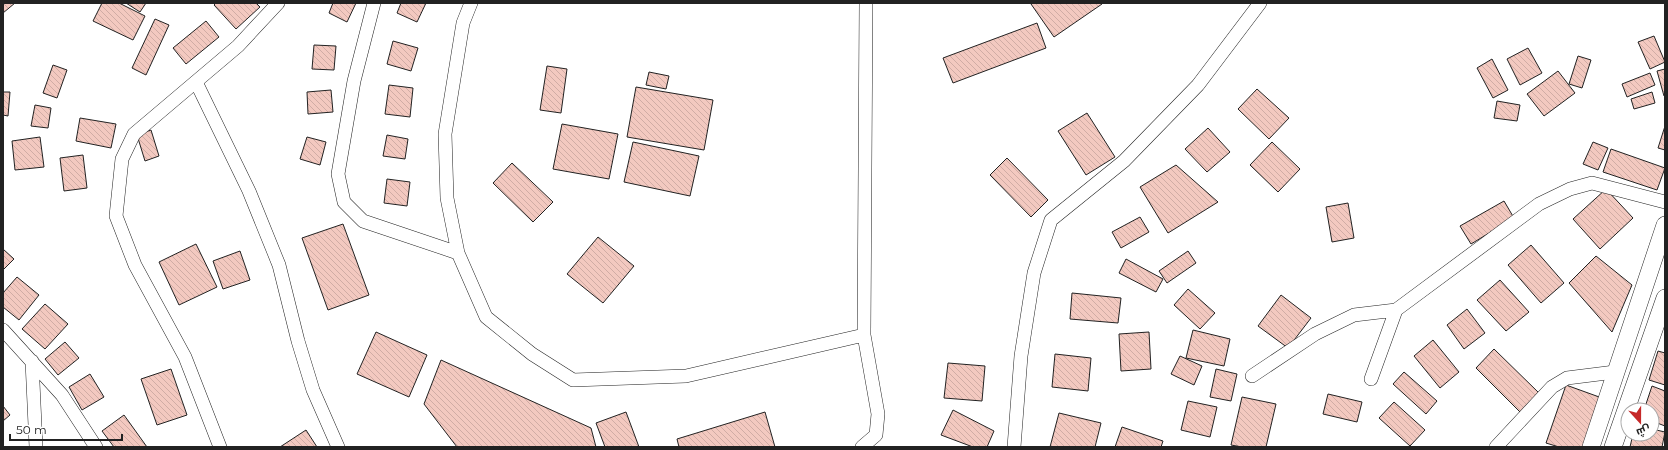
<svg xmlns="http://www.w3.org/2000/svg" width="1668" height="450" viewBox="0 0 1668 450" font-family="Montserrat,Cairo,sans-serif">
	<defs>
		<pattern id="building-back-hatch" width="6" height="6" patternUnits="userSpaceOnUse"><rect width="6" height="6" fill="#f3c9c0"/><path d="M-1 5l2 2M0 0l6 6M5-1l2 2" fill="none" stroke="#d0aca5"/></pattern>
	</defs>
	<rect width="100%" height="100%" fill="#fff"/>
	<path fill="url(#building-back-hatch)" stroke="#222" d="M3 3H15L3 13Z
		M102 3H119L145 16 133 40 93 21Z
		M126 3H146L140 12Z
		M216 3H256L260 7 236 29 214 5Z
		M333 3H356L347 22 329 13Z
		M401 3H426L417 22 397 13Z
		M1033 3H1101L1102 4 1054 37 1031 4Z
		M155 19 169 25 146 75 132 68Z
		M206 21 219 37 186 64 173 48Z
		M1037 23 1046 48 953 83 943 58Z
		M1654 36 1665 62 1650 69 1638 42Z
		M393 41 418 48 411 71 387 64Z
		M314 45 336 46 334 70 312 69Z
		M1528 48 1542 73 1520 85 1507 59Z
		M1578 56 1591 60 1582 88 1569 84Z
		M1492 59 1508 90 1493 98 1477 68Z
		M53 65 67 70 57 98 43 93Z
		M547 66 567 69 561 113 540 110Z
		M1665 69V95L1664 96 1657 71Z
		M1558 71 1575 93 1544 116 1527 94Z
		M649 72 669 76 666 89 646 85Z
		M1650 73 1655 85 1627 97 1622 84Z
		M389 85 413 88 410 117 385 114Z
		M636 87 713 100 704 150 627 137Z
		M1257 89 1289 118 1269 139 1238 109Z
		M331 90 333 112 308 114 307 92Z
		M3 92H10L8 116 3 115Z
		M1652 92 1655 103 1634 109 1631 99Z
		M1497 101 1520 105 1517 121 1494 118Z
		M35 105 51 108 48 128 31 126Z
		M1087 113 1115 157 1086 175 1058 131Z
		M80 118 116 124 111 148 76 141Z
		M562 124 618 134 609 179 553 169Z
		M1665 126V150L1658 148Z
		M1208 128 1230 152 1207 172 1185 149Z
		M151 130 159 156 145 161 137 135Z
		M387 135 408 139 405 159 383 156Z
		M40 137 44 167 15 170 12 141Z
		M307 137 326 142 320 165 300 159Z
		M633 142 699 156 690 196 624 182Z
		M1272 142 1300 169 1278 192 1250 165Z
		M1593 142 1608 148 1598 170 1583 164Z
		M1611 149 1665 168 1657 190 1603 172Z
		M83 155 87 188 64 191 60 158Z
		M1007 158 1048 200 1031 217 990 175Z
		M512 163 553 202 533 222 493 183Z
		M1176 165 1218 202 1168 233 1140 187Z
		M387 179 410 182 407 206 384 203Z
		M1606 189 1633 218 1600 249 1573 219Z
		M1504 201 1514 218 1471 244 1460 226Z
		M1348 203 1354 238 1332 242 1326 207Z
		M1140 217 1149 232 1121 248 1112 232Z
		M343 224 369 295 328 310 302 238Z
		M598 237 634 266 603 303 567 274Z
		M196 244 217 287 179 305 159 262Z
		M1531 245 1564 283 1541 303 1508 265Z
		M3 249 14 259 3 270Z
		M240 251 250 280 223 289 213 261Z
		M1188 251 1196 263 1167 283 1159 271Z
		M1596 256 1632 285 1612 332 1569 283Z
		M1126 259 1163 279 1156 292 1119 273Z
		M17 277 39 295 19 320 3 307V293Z
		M1500 280 1529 312 1506 331 1477 300Z
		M1188 289 1215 313 1200 329 1174 305Z
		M1072 293 1121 298 1118 323 1070 319Z
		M1281 295 1311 318 1288 348 1258 326Z
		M45 304 68 324 45 349 22 329Z
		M1467 309 1485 333 1464 349 1447 325Z
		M1193 330 1230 339 1224 366 1186 358Z
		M376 332 427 355 409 397 357 374Z
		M1149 332 1151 369 1121 371 1119 334Z
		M1433 340 1459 372 1440 388 1414 356Z
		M65 342 79 358 58 375 45 359Z
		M1494 349 1539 393 1520 412 1476 368Z
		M1658 351 1665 353V385L1649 380Z
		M1055 354 1091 358 1088 391 1052 387Z
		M1180 356 1202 366 1194 385 1171 374Z
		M441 360 591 428 596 447H457L424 404Z
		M948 363 985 366 982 401 944 398Z
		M171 369 187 415 157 425 141 379Z
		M1216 369 1237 374 1231 401 1210 397Z
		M1404 372 1437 401 1426 414 1393 384Z
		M90 374 104 397 82 410 69 387Z
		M1566 385 1602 398 1585 447H1559L1546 443Z
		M1652 386 1665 391V426L1652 421V410H1644Z
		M1328 394 1362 402 1357 422 1323 414Z
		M1242 397 1276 404 1266 447H1242L1231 445Z
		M1188 401 1217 407 1210 437 1181 430Z
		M1394 402 1425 430 1410 446 1379 418Z
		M3 406 10 415 3 421Z
		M953 410 994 431 987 447H973L941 435Z
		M626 412 639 447H605L596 423Z
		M765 412 775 447H679L677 439Z
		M1059 413 1101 423 1095 447H1050Z
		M124 415 147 447H114L102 431Z
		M1122 427 1163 441 1161 447H1115Z
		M1652 429 1665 432 1662 447H1630L1633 434H1652Z
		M306 430 317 447H280Z"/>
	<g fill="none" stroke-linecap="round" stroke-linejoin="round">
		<defs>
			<path id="minor" d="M374 3 354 81 338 174 344 202 363 221 458 253
				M471 3 463 23 445 134 447 198 458 253 486 317 532 354 573 380 686 376 864 335
				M196 82 249 191 279 265 298 341 313 390 338 447
				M3 330 62 395 96 447
				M32 361 36 447
				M1252 376 1315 334 1354 315 1396 310 1539 204 1570 189 1592 183 1665 202
				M1371 379 1396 310
				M220 447 185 357 135 265 116 216 122 159 134 134 238 46 278 3
				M862 447 876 435 878 414 864 335 866 3
				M1014 447 1021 356 1034 273 1051 220 1124 161 1198 85 1260 3
				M1496 447 1552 387 1567 378 1615 372"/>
			<path id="tertiary" d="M1591 447 1665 225
				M1613 447 1665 298"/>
		</defs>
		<use href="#minor" stroke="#222" stroke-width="14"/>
		<use href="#tertiary" stroke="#222" stroke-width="18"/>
		<use href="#minor" stroke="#fff" stroke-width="13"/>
		<use href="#tertiary" stroke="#fff" stroke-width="17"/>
	</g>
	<rect width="1668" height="450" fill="none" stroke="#222222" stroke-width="8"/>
	<g transform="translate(1640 422) rotate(159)"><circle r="19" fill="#ffffff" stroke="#a7a7a7"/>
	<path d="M0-3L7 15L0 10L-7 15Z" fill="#c62828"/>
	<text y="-6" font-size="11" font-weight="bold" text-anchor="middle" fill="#222222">ش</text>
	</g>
	<path d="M10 434v6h112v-6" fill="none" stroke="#222222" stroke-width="2"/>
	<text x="16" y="434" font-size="12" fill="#222222" stroke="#ffffff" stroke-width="3" paint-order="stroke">50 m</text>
</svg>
